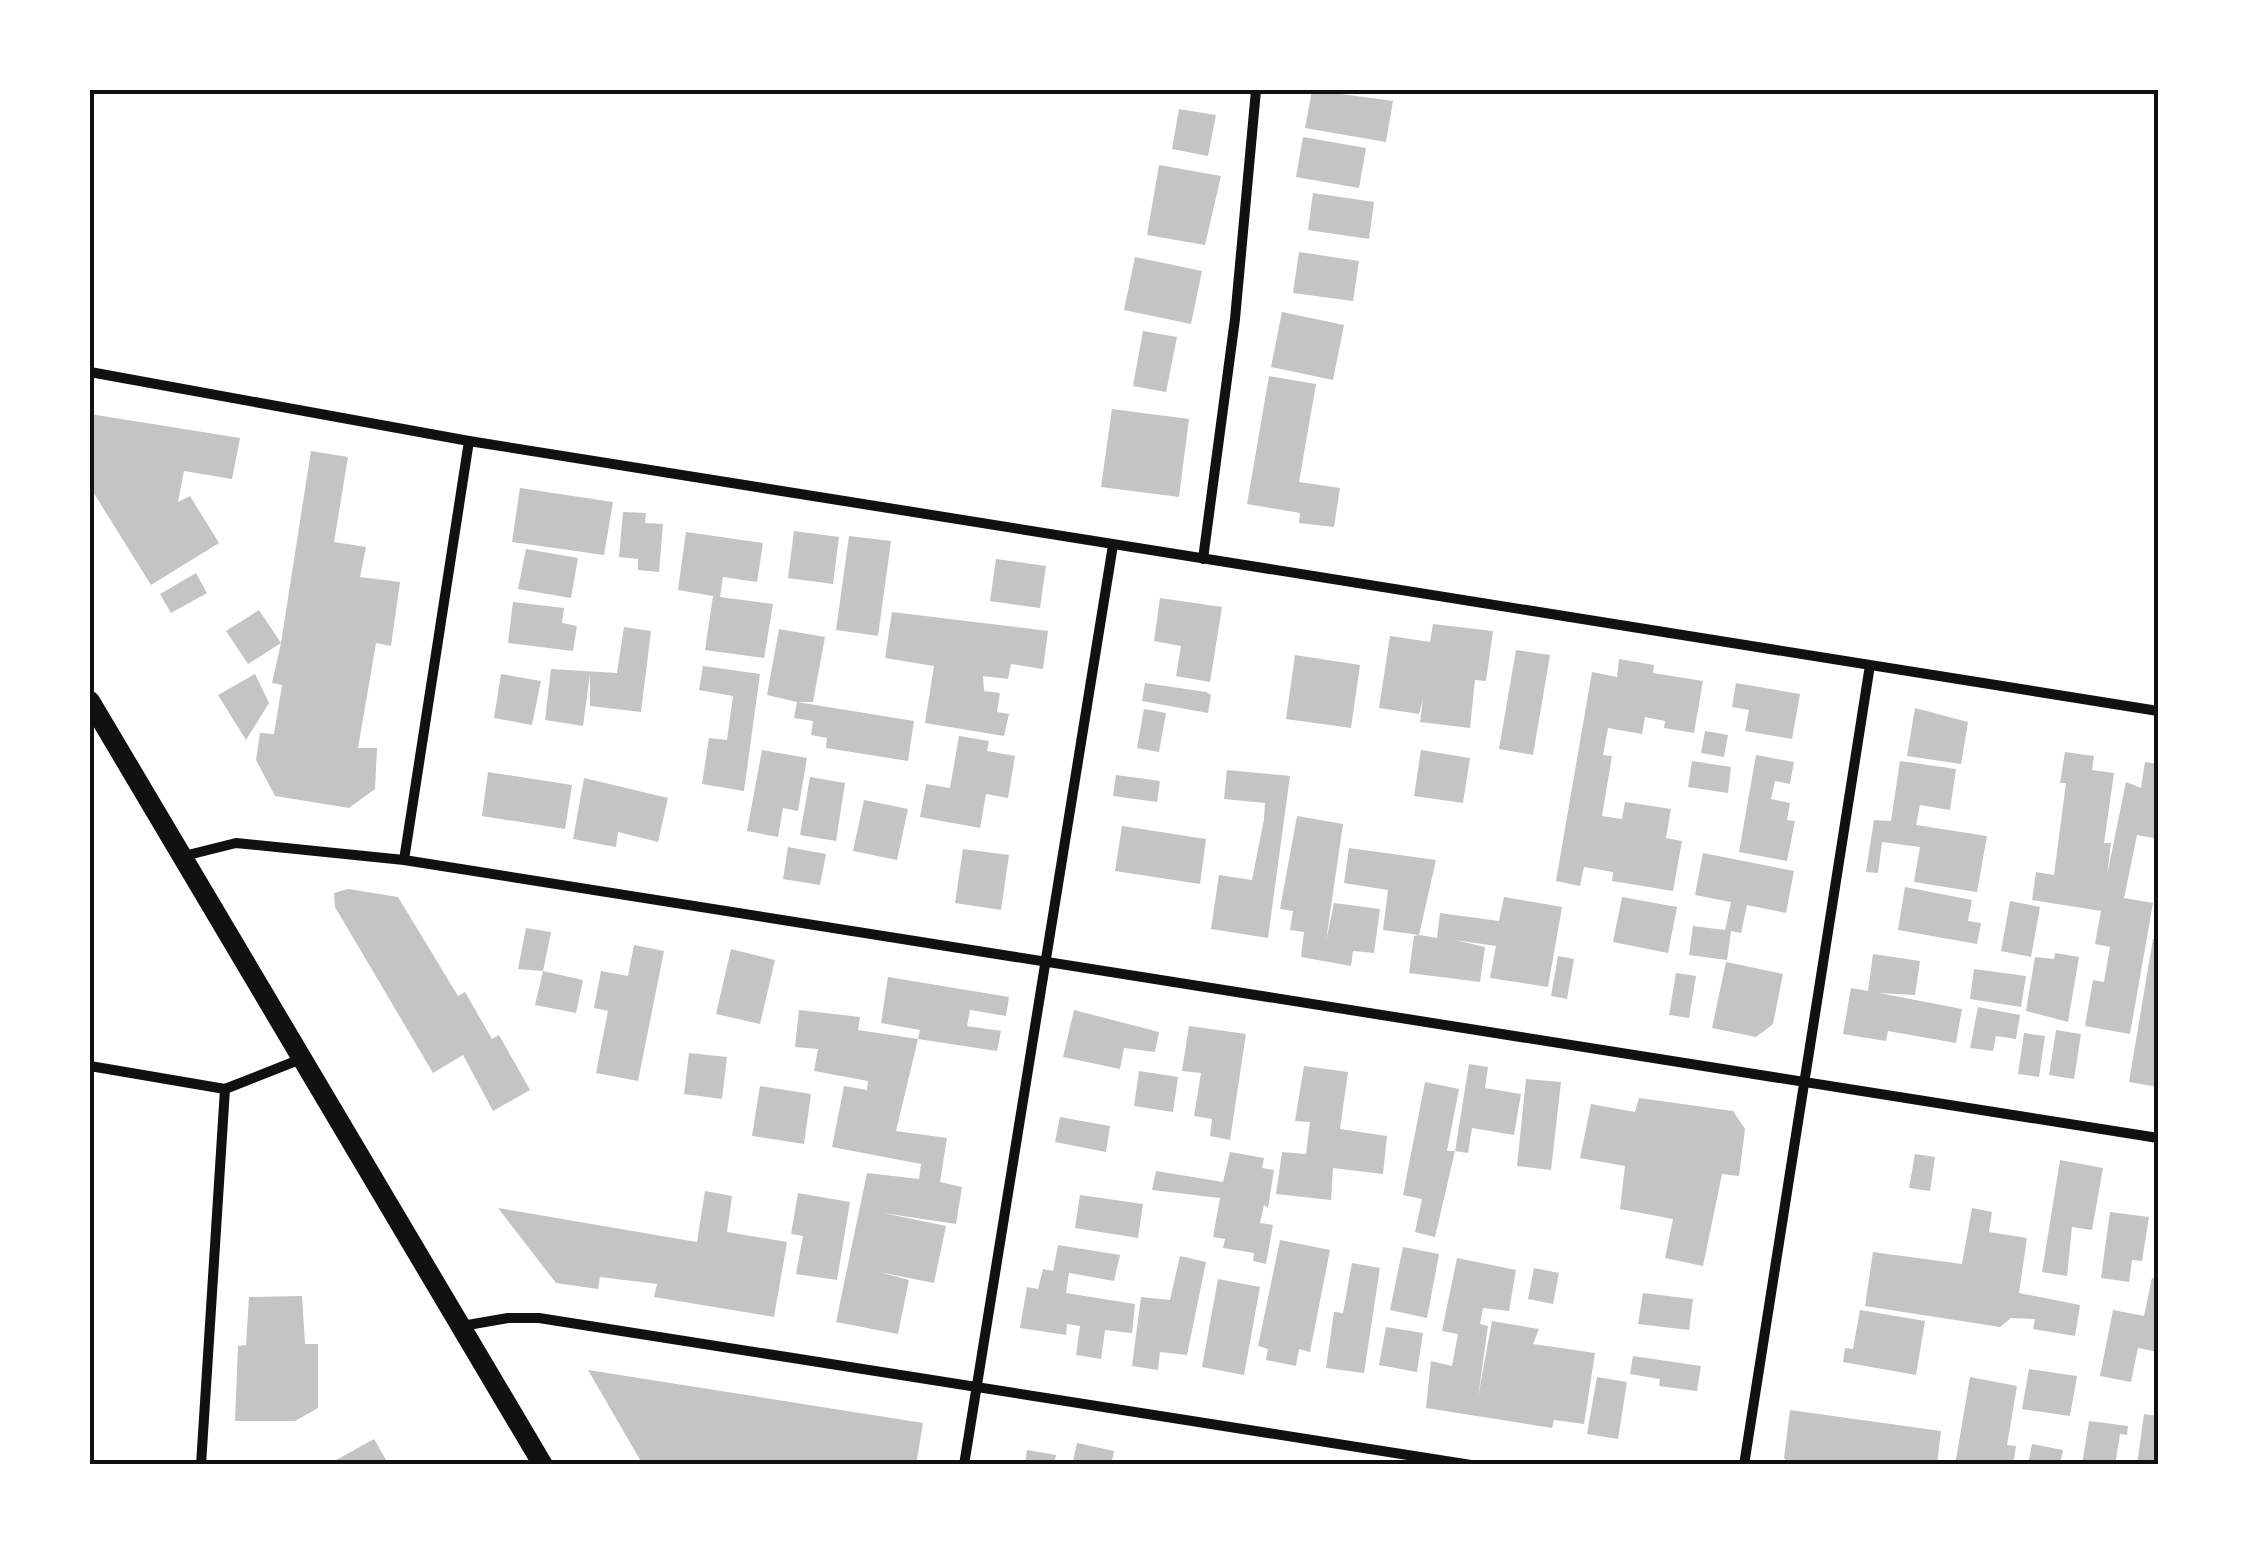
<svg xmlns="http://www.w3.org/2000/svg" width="2248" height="1555" viewBox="0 0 2248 1555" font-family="'Alegreya Sans',sans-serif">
	<rect width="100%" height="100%" fill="#fff"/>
	<path fill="#c4c4c4" d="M1312 90 1393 101 1386 142 1305 128Z
		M1179 109 1216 115 1208 156 1172 149Z
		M1303 137 1366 148 1359 188 1296 177Z
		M1159 165 1221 176 1205 245 1147 235Z
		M1313 193 1374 202 1369 239 1308 230Z
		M1299 252 1359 261 1353 301 1293 293Z
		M1135 257 1202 271 1191 324 1124 310Z
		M1282 312 1344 325 1333 380 1271 367Z
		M1143 331 1177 337 1166 392 1133 386Z
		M1269 376 1316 384 1299 482 1340 488 1334 527 1299 523 1300 513 1247 504Z
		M1112 409 1189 419 1179 497 1101 487Z
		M90 414 240 438 232 479 184 471 178 502 190 496 219 543 151 585 90 487Z
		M311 451 348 457 334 542 366 547 360 577 400 582 391 646 376 643 358 748H377L375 789 349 808 275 796 256 760 260 733 274 734 282 685 272 683 281 643 248 664 226 631 259 610 281 643Z
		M520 488 613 502 604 555 512 542Z
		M623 512 646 513 645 523 663 524 659 572 638 570V559L619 557Z
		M794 531 839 537 833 584 788 578Z
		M686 532 763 543 757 582 723 577 720 597 773 604 764 658 705 650 713 596 678 590Z
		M849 536 891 541 878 636 836 630Z
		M526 549 578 558 571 598 518 589Z
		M996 559 1046 566 1040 608 990 601Z
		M196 573 207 593 171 613 160 594Z
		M1160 598 1222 607 1210 682 1176 676 1181 646 1154 641Z
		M513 602 564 608 562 623 577 626 573 651 508 643Z
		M892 612 1048 631 1043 669 1011 664 1008 679 983 676 984 691 1000 693 997 712 1009 714 1004 736 925 723 934 666 885 658Z
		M1433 624 1493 631 1486 681 1475 680 1470 728 1420 722 1423 699 1419 714 1379 708 1390 636 1430 642Z
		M624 627 651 631 641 712 590 706V674L583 726 545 720 551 669 617 673Z
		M779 629 825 637 813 702H797L914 721 908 761 826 748 827 738 811 735 813 721 794 718 797 702 767 695Z
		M1516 650 1550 655 1533 755 1499 749Z
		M1295 655 1360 665 1351 728 1286 719Z
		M1619 659 1654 665 1653 673 1703 681 1694 733 1664 728 1665 721 1645 717 1642 734 1608 728 1603 755 1612 756 1602 816 1622 819 1625 802 1671 809 1666 838 1682 841 1673 891 1612 881 1613 872 1584 867 1580 886 1556 881 1592 672 1617 677Z
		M703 666 760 674 744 791 702 784 709 738 727 740 733 696 699 690Z
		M255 674 269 703 246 740 218 695Z
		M501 674 541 681 532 725 494 718Z
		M1145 683 1206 692 1211 695 1208 713 1142 701Z
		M1736 683 1800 694 1792 739 1745 731 1749 710 1732 707Z
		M1915 708 1968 722 1961 764 1907 756Z
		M1144 709 1166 713 1159 752 1137 748Z
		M1705 731 1728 735 1724 757 1701 753Z
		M959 736 989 741 987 751 1015 756 1008 798 986 794 980 828 920 817 926 784 950 788Z
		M762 750 807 758 798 811 783 808 778 837 747 831Z
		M1421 750 1470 758 1463 803 1414 796Z
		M2065 752 2094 756 2092 770 2114 773 2104 843H2111L2107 875 2126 782 2141 788 2145 762 2158 764V839L2137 835 2124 898 2153 903 2130 1034 2085 1026 2093 980 2104 982 2110 947 2095 944 2101 911 2032 900 2036 872 2054 875 2066 783H2060Z
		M1756 755 1794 762 1790 784 1775 781 1771 799 1790 803 1787 820 1795 821 1787 861 1739 852Z
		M1692 761 1731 767 1728 793 1688 787Z
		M1900 761 1956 769 1950 810 1920 805 1916 825 1987 836 1977 892 1914 882 1920 847 1882 842 1878 873 1866 872 1874 820 1891 821Z
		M1227 770 1290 776 1268 938 1211 929 1219 875 1252 880 1264 819 1265 803 1224 799Z
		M488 772 572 785 565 829 482 816Z
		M1116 775 1160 781 1157 802 1113 796Z
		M810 777 845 783 836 841 800 835Z
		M584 778 668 798 658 842 618 832 616 847 573 839Z
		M864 800 908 809 897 860 853 851Z
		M1297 816 1343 824 1326 941 1334 903 1380 909 1374 953 1353 951 1351 966 1301 957 1304 932 1290 930 1293 911 1280 909Z
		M1122 826 1206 839 1200 884 1115 871Z
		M788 847 826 854 820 885 783 879Z
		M1349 848 1436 860 1419 935 1437 938 1440 913 1499 921 1504 897 1562 907 1548 987 1490 978 1496 946 1455 940 1485 947 1480 982 1409 973 1414 936 1419 935 1383 930 1388 890 1344 883Z
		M963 849 1009 855 1001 910 955 903Z
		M1703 853 1794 871 1786 913 1747 905 1741 933 1731 931 1727 960 1689 955 1693 926 1725 930 1731 902 1695 895Z
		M1905 887 1972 900 1968 921 1981 923 1977 944 1898 930Z
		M348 889 398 897 458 996 465 992 492 1039 499 1035 530 1090 493 1111 463 1055 433 1073 335 907 334 893Z
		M1622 897 1677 907 1668 953 1613 942Z
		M2010 901 2040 907 2031 957 2001 951Z
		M526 928 551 932 543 971 518 969Z
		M2153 939 2158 940V1087L2129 1082Z
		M634 945 664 951 638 1081 596 1073 608 1011 594 1008 601 971 628 976Z
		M731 949 775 960 760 1024 716 1014Z
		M2055 953 2079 957 2068 1022 2026 1011 2035 957 2054 959Z
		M1873 954 1920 961 1915 995 1879 993 1962 1009 1956 1043 1888 1031 1886 1041 1843 1034 1851 988 1868 991Z
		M1558 956 1574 959 1567 999 1551 996Z
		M1726 962 1783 974 1773 1024 1756 1037 1712 1028Z
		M1974 969 2026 976 2021 1007 1970 999Z
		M543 971 583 980 576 1013 535 1005Z
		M1676 973 1696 976 1689 1018 1669 1015Z
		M888 977 1009 997 1006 1016 970 1010 967 1026 1001 1031 997 1051 918 1039 896 1131 947 1138 940 1182 962 1187 956 1224 883 1213 946 1226 934 1283 879 1272 909 1280 898 1334 836 1322 867 1173 919 1179 921 1164 832 1147 844 1086 867 1090 868 1081 814 1071 818 1049 795 1047 799 1010 860 1017 858 1030 918 1039 920 1030 881 1023Z
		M1978 1007 2020 1015 2016 1039 1996 1036 1993 1051 1970 1048Z
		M1074 1010 1159 1032 1155 1052 1124 1048 1120 1069 1063 1057Z
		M1189 1026 1246 1034 1230 1140 1210 1136 1212 1119 1194 1116 1201 1073 1182 1071Z
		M2056 1030 2081 1034 2074 1079 2049 1075Z
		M2024 1033 2045 1036 2039 1077 2018 1074Z
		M689 1053 727 1057 722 1099 684 1094Z
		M1469 1064 1488 1067 1485 1088 1521 1094 1514 1135 1472 1128 1468 1153 1455 1151 1435 1237 1415 1232 1422 1199 1403 1195 1425 1082 1459 1089 1447 1151H1455Z
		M1304 1066 1348 1072 1340 1129 1387 1136 1383 1174 1333 1168 1331 1200 1276 1194 1282 1152 1306 1154 1310 1122 1295 1121Z
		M1139 1071 1178 1077 1173 1112 1134 1106Z
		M1526 1079 1561 1082 1551 1170 1517 1166Z
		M760 1086 811 1094 804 1144 752 1136Z
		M1639 1098 1733 1111 1745 1129 1739 1176 1722 1174 1703 1266 1665 1258 1673 1219 1620 1209 1625 1166 1580 1158 1591 1104 1635 1112Z
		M1060 1117 1110 1126 1106 1152 1055 1142Z
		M1230 1152 1264 1158 1262 1168 1274 1170 1268 1208 1264 1205 1260 1223 1273 1225 1266 1264 1253 1261 1254 1253 1223 1248 1225 1239 1213 1237 1220 1198 1152 1190 1156 1171 1223 1182Z
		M1915 1154 1935 1157 1930 1191 1909 1188Z
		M2060 1160 2103 1168 2092 1230 2072 1227 2067 1276 2042 1272Z
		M705 1191 732 1196 727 1232 787 1242 774 1317 654 1297 657 1284 600 1277 598 1289 556 1283 498 1208 697 1242Z
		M798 1193 850 1202 837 1280 796 1274 803 1236 791 1234Z
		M1080 1195 1143 1204 1138 1238 1075 1228Z
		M1972 1208 1992 1212 1989 1232 2027 1238 2019 1293 2080 1305 2075 1336 2033 1329 2035 1319 2011 1318 2000 1327 1865 1306 1873 1252 1962 1264Z
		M2110 1212 2149 1217 2142 1261 2132 1260 2129 1282 2101 1278Z
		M1280 1240 1330 1250 1310 1352 1299 1349 1296 1366 1266 1360 1268 1349 1258 1346Z
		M1058 1245 1120 1255 1114 1281 1069 1273 1066 1293 1135 1304 1132 1333 1105 1330 1101 1359 1076 1355 1080 1326 1067 1324 1066 1335 1020 1328 1027 1287 1038 1289 1043 1269 1053 1271Z
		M1403 1247 1439 1254 1427 1318 1390 1310Z
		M1180 1256 1206 1262 1187 1355 1160 1352 1158 1370 1132 1366 1141 1297 1170 1300Z
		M1457 1258 1516 1270 1509 1311 1483 1308 1480 1324 1488 1326 1478 1397 1492 1321 1539 1329 1533 1344 1595 1353 1584 1424 1554 1420 1552 1428 1426 1408 1431 1361 1452 1366 1458 1334 1442 1331Z
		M1352 1263 1380 1268 1364 1373 1326 1368 1334 1312 1343 1313Z
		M1534 1268 1559 1273 1553 1304 1528 1299Z
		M2152 1278 2158 1279V1352L2138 1348 2131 1382 2100 1376 2113 1310 2144 1316Z
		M1218 1279 1260 1287 1244 1375 1202 1367Z
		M1643 1293 1693 1299 1689 1330 1638 1324Z
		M302 1296 305 1344H318V1408L295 1421H235L238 1346 246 1345 249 1297Z
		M1860 1310 1925 1321 1916 1375 1843 1362 1845 1348 1853 1349Z
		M1386 1327 1423 1333 1417 1372 1379 1365Z
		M1633 1356 1701 1366 1697 1391 1659 1386 1660 1379 1630 1374Z
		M2029 1369 2077 1376 2070 1416 2022 1409Z
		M588 1370 923 1423 916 1465H643Z
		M1597 1377 1627 1382 1618 1439 1587 1434Z
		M1970 1377 2017 1386 2007 1445 2016 1446 2013 1465H1955Z
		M1790 1410 1941 1431 1937 1465H1790L1784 1458Z
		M2144 1414 2158 1416V1465H2137Z
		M2089 1421 2128 1426 2127 1435 2120 1434 2115 1465H2082Z
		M374 1439 389 1465H327Z
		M1077 1443 1114 1451 1111 1465H1072Z
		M2032 1444 2063 1450 2060 1465H2028Z
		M1027 1450 1056 1455 1054 1465H1025Z"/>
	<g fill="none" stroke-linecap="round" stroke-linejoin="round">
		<path stroke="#111" stroke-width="10" d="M90 372 469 441 2158 711
			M1203 559 1235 319 1256 90
			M184 856 236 843 404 860 2158 1138
			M404 860 469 441
			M90 1066 225 1089 301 1059
			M462 1326 508 1318H539L1471 1465
			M201 1465 225 1089
			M964 1465 1113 545
			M1744 1465 1870 665"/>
		<path stroke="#111" stroke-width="20" d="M90 701 543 1465"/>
	</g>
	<rect width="2248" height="1555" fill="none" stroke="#ffffff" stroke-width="185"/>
	<rect x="92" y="92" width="2064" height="1370" fill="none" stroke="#111" stroke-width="4"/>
</svg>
